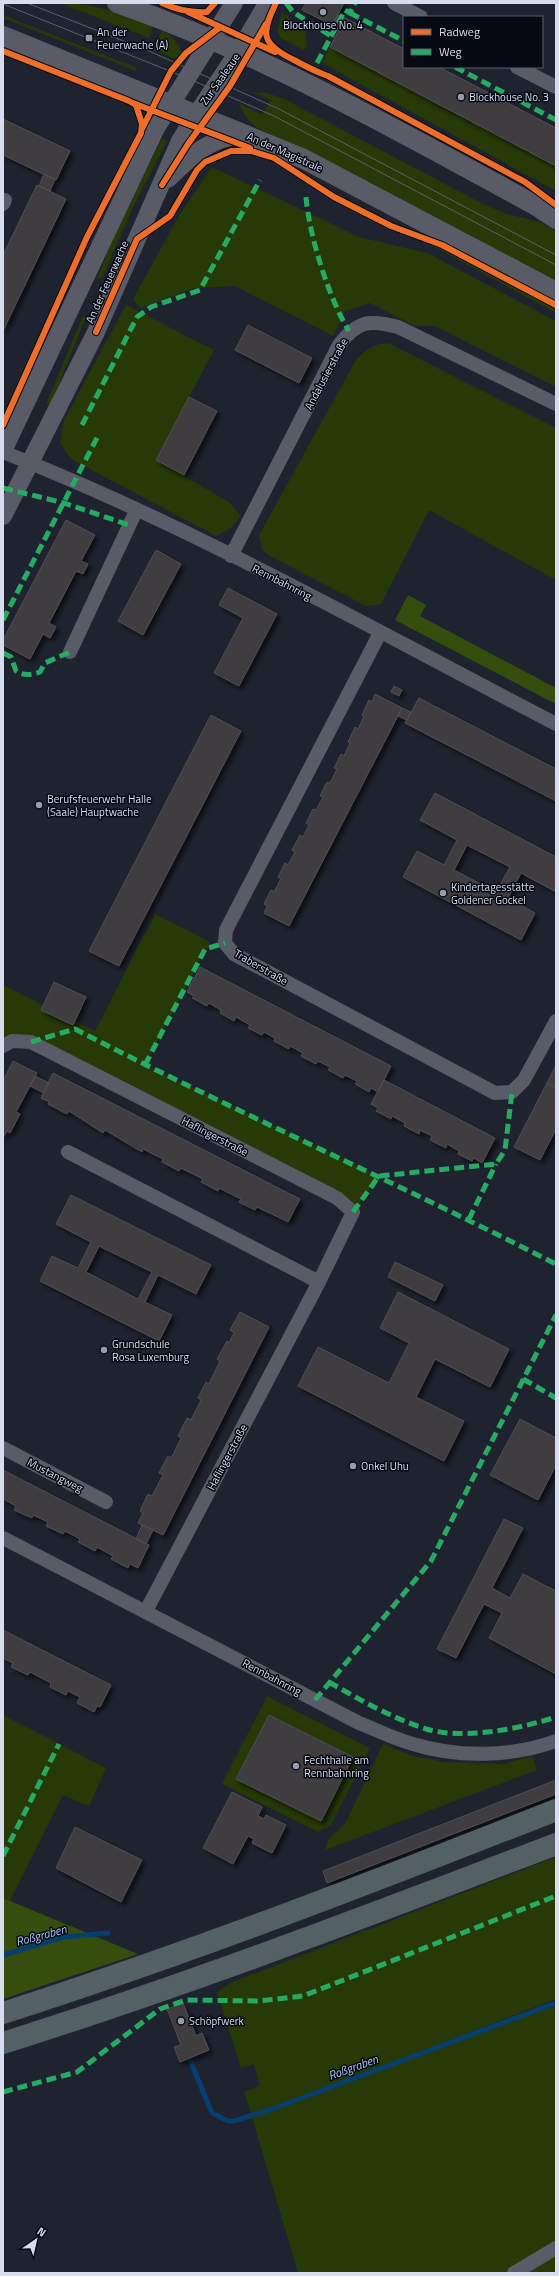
<svg xmlns="http://www.w3.org/2000/svg" width="559" height="2276" viewBox="0 0 559 2276" font-family="'Titillium Web',sans-serif">
	<defs>
		<filter id="shadow"><feDropShadow dx="3.5" dy="3.5" stdDeviation="2" flood-color="#0009"/></filter>
	</defs>
	<rect width="100%" height="100%" fill="#1f2330"/>
	<path fill="#263906" d="M60 3C93 3 123 14 154 25L149 38Z
		M282 12 305 29 307 46 304 50 281 38 277 31Z
		M3 15 137 68 136 71 3 18Z
		M162 30 175 40 183 53 176 59 154 50Z
		M330 47 556 166V191L322 63Z
		M252 92 268 93 286 100 483 204 504 213 539 222 556 231V281C457 229 359 174 257 128L248 120 238 103 262 115 270 100Z
		M162 138 167 141 133 207 102 279 97 278 116 232Z
		M212 167 359 237 427 253 556 321V387L435 326H415L370 303 345 311 333 336 235 286 194 288 141 308 133 299 180 214Z
		M429 244 440 247 556 307V313Z
		M126 305 214 350 156 460 229 502 241 516 231 528 216 536 71 459 60 443 63 422Z
		M83 316 86 317 50 406 46 404Z
		M388 343 556 428V580L429 510 381 604 366 606 268 555 262 549 259 535 356 360C366 349 373 344 388 343Z
		M155 914 210 942 145 1065 379 1176 353 1212 31 1042 3 1046V985L95 1031Z
		M267 1696 370 1748 331 1825 318 1832 222 1784Z
		M3 1715 106 1768 89 1806 63 1795 10 1901 3 1898Z
		M383 1744 410 1755 442 1762 504 1764 532 1756 537 1770 325 1850 329 1838 345 1824Z
		M556 1857V1999L272 2109 251 2113 244 2092 260 2086 254 2064 241 2068 217 1992 230 1983Z
		M556 2002V2248L514 2273H298L252 2117Z
		M556 2249V2273H516Z"/>
	<path fill="#354e0d" d="M408 595 426 605 420 616 556 688V704L395 620Z
		M3 1898 10 1901 138 1954 3 1999Z"/>
	<g fill="none" stroke-linecap="round" stroke-linejoin="round">
		<path stroke="#063e6d" stroke-width="5" d="M3 1955 64 1937 108 1933
			M189 2058 212 2113 228 2121H234L272 2109 556 2003"/>
	</g>
	<path fill="#3f3c41" stroke="#514e51" fill-rule="evenodd" filter="url(#shadow)" d="M306 3H344L332 25 302 10Z
		M338 15 345 18 339 29 332 25Z
		M345 18 404 49V67H439L556 128V166L330 47Z
		M3 119 70 151 56 180 3 155Z
		M44 174 55 179 50 191 39 186Z
		M37 185 66 199 3 331V255Z
		M248 325 312 358 299 383 235 350Z
		M189 397 217 411 184 475 156 460Z
		M66 520 95 535 81 561 88 564 83 574 76 571 49 623 56 627 50 638 43 634 30 659 3 645V640Z
		M156 550 181 564 143 635 118 621Z
		M228 588 277 614 239 686 214 673 243 618 219 605Z
		M394 686 402 690 399 696 391 692Z
		M375 694 402 708 289 926 264 913 267 906 264 904 271 890 274 892 281 879 278 877 285 863 288 865 295 852 292 850 300 835 303 837 309 825 306 823 313 809 316 810 323 797 320 796 327 782 330 783 337 769 334 768 341 754 344 756 350 743 348 742 355 727 358 729 364 716 362 715 369 700 372 702Z
		M419 698 556 769V801L405 723Z
		M402 708 411 712 407 720 398 716Z
		M211 715 241 731 119 966 89 951Z
		M435 793 556 857V892L521 873 508 898 535 913 521 940 403 877 417 851 444 865 457 840 420 820ZM467 845 510 867 496 892 454 870Z
		M200 967 391 1066 378 1092 371 1088 369 1092 355 1084 357 1081 345 1075 343 1078 328 1070 330 1067 318 1061 316 1064 301 1056 303 1053 290 1046 289 1049 274 1041 275 1038 264 1032 262 1035 248 1028 250 1025 236 1017 234 1021 220 1013 221 1010 209 1003 207 1006 192 998 194 996 187 992Z
		M54 982 86 997 73 1025 41 1010Z
		M13 1061 37 1073 16 1112 20 1114 10 1133 7 1131 3 1138V1081Z
		M556 1065V1088L547 1083Z
		M53 1073 300 1199 288 1222 257 1207 255 1210 239 1202 241 1199 219 1188 218 1191 201 1182 203 1179 181 1168 179 1171 162 1162 163 1159 143 1149 142 1152 105 1130 103 1133 69 1111 67 1114 48 1104 49 1102 41 1098Z
		M35 1076 49 1083 44 1093 30 1086Z
		M384 1080 495 1138 482 1163 474 1158 472 1161 458 1154 459 1151 447 1144 446 1148 430 1140 432 1136 420 1130 419 1134 404 1126 405 1123 392 1116 391 1119 376 1111 378 1108 371 1104Z
		M547 1083 556 1088V1129L540 1160 514 1147Z
		M71 1195 211 1265 196 1294 158 1275 145 1302 172 1315 159 1341 40 1281 52 1256 78 1268 91 1242 56 1224ZM99 1246 152 1272 138 1299 86 1272Z
		M395 1262 443 1285 435 1301 388 1277Z
		M398 1292 509 1349 490 1387 435 1359 416 1397 464 1421 444 1461 298 1386 318 1347 389 1383 409 1343 380 1328Z
		M240 1312 269 1327 163 1535 138 1523 143 1513 140 1511 148 1494 152 1496 163 1475 159 1473 168 1456 171 1458 174 1453 181 1438 178 1436 187 1418 191 1420 201 1400 198 1398 206 1382 209 1384 220 1361 217 1359 227 1341 229 1343 234 1333 230 1330Z
		M520 1419 556 1438V1465L538 1500 490 1475Z
		M3 1470 149 1545 138 1568 130 1564 128 1568 111 1559 113 1556 97 1547 95 1551 78 1542 80 1539 65 1531 63 1534 46 1526 48 1522 33 1515 32 1518 14 1510 16 1506 3 1499Z
		M504 1519 523 1528 492 1588 510 1598 523 1574 556 1591V1674L489 1638 502 1613 484 1604 456 1658 437 1649Z
		M142 1525 153 1530 146 1544 136 1539Z
		M3 1630 111 1685 100 1707 97 1706 94 1712 77 1703 80 1697 68 1691 66 1695 50 1687 51 1683 30 1672 28 1675 11 1667 13 1663 3 1658Z
		M269 1715 353 1757 321 1821 236 1779Z
		M556 1780V1794L327 1883 323 1871Z
		M232 1792 262 1807 258 1816 264 1819 266 1815 286 1825 272 1853 252 1843 254 1839 248 1836 233 1864 203 1848Z
		M75 1827 142 1860 121 1902 56 1868Z
		M183 2003 196 2036 202 2033 209 2050 180 2062 174 2047 181 2045 167 2009Z"/>
	<g fill="none" stroke-linecap="round" stroke-linejoin="round">
		<path stroke="#595c67" stroke-width="14" d="M394 3 421 17
			M517 67 556 87
			M3 204 5 200
			M3 452C192 526 376 631 556 724
			M231 556 339 345C357 321 369 319 398 327L556 404
			M380 633 226 930 225 943 234 954 495 1093 512 1092 524 1080 556 1021
			M70 652 136 511
			M3 1046 12 1041 31 1042 337 1198 353 1212 319 1282 146 1611
			M68 1152 319 1282
			M3 1448 106 1502
			M3 1538 359 1723C377 1730 394 1739 413 1744 458 1758 512 1757 556 1741
			M514 2273 556 2248"/>
		<path stroke="#595c67" stroke-width="18" d="M168 179C193 154 209 138 245 134
			M3 451 156 128 234 3
			M3 516 96 332 180 141C208 94 242 51 267 3"/>
		<path stroke="#595c67" stroke-width="20" d="M117 3C264 54 399 131 535 205L556 219
			M3 36 304 159 556 292"/>
		<path stroke="#536064" stroke-width="22" d="M3 2013C190 1953 373 1882 556 1810
			M3 2043C190 1984 373 1914 556 1844"/>
		<path stroke="#5d606b" stroke-width="1" d="M27 3 149 51 279 109 556 255
			M3 4 187 78 274 116 556 265"/>
		<path stroke="#26ab63" stroke-width="5" stroke-dasharray="10 5" stroke-linecap="butt" d="M286 3 293 12 331 36
			M350 13 404 41
			M317 63 345 10 350 13 355 3
			M455 67 556 120
			M306 197C309 235 329 299 349 331
			M82 425 137 317 151 307 200 290 260 180
			M3 488 64 503 129 525
			M3 620 99 434
			M3 653 11 657 16 671C24 676 31 675 40 672L45 663 70 652
			M31 1042 75 1029C234 1111 397 1183 556 1264
			M145 1065 205 949 225 943
			M353 1212 379 1176 496 1164 505 1150 512 1092
			M469 1219 496 1164
			M523 1379 556 1398
			M329 1682C360 1700 392 1718 426 1729 464 1740 519 1729 556 1717
			M315 1700 431 1561 556 1315
			M3 1856 59 1744
			M3 2092 77 2072 160 2009 186 2000 259 2001 303 1996 556 1896"/>
		<defs>
			<path id="cycleway" d="M162 3C177 10 191 13 207 12L215 3
				M276 3C260 35 262 44 294 60 305 66 316 72 328 76L525 182 556 205
				M188 12 275 52
				M3 51 129 101 136 105 142 124 141 133 87 237 3 425
				M133 103 250 148
				M142 129 171 71 186 53 219 28
				M162 185 188 144 230 86 266 24
				M96 332 137 239 170 216 197 170 205 162 231 151H251L274 158 334 197 391 226 442 245 556 305"/>
		</defs>
		<use href="#cycleway" stroke="#070a14" stroke-width="8"/>
		<use href="#cycleway" stroke="#ee6e29" stroke-width="6"/>
	</g>
	<g fill="#979cab" stroke="#070a14" stroke-width="1.5">
		<circle cx="323" cy="12" r="4"/>
		<rect x="85" y="34" width="8" height="8" rx="2"/>
		<circle cx="461" cy="97" r="4"/>
		<circle cx="39" cy="805" r="4"/>
		<circle cx="443" cy="893" r="4"/>
		<circle cx="104" cy="1350" r="4"/>
		<circle cx="353" cy="1466" r="4"/>
		<circle cx="296" cy="1766" r="4"/>
		<circle cx="181" cy="2021" r="4"/>
	</g>
	<g text-anchor="middle" dominant-baseline="central" stroke-width="3" stroke-linejoin="round" paint-order="stroke">
		<g font-size="11" fill="#d7dded" stroke="#070a14" text-anchor="start">
			<text x="323" y="25" text-anchor="middle">Blockhouse No. 4</text>
			<text x="97" y="32">An der<tspan x="97" dy="13">Feuerwache (A)</tspan></text>
			<text x="469" y="97">Blockhouse No. 3</text>
			<text x="47" y="799">Berufsfeuerwehr Halle<tspan x="47" dy="13">(Saale) Hauptwache</tspan></text>
			<text x="451" y="887">Kindertagesstätte<tspan x="451" dy="13">Goldener Gockel</tspan></text>
			<text x="112" y="1344">Grundschule<tspan x="112" dy="13">Rosa Luxemburg</tspan></text>
			<text x="361" y="1466">Onkel Uhu</text>
			<text x="304" y="1760">Fechthalle am<tspan x="304" dy="13">Rennbahnring</tspan></text>
			<text x="189" y="2021">Schöpfwerk</text>
		</g>
		<g font-size="11" fill="#d7dded" stroke="#070a14">
			<text transform="translate(220 79) rotate(-55)">Zur Saaleaue</text>
			<text transform="translate(285 152) rotate(24)">An der Magistrale</text>
			<text transform="translate(107 282) rotate(-66)">An der Feuerwache</text>
			<text transform="translate(326 374) rotate(-62)">Andalusierstraße</text>
			<text transform="translate(282 582) rotate(27)">Rennbahnring</text>
			<text transform="translate(261 967) rotate(30)">Traberstraße</text>
			<text transform="translate(215 1136) rotate(27)">Haflingerstraße</text>
			<text transform="translate(227 1457) rotate(-62)">Haflingerstraße</text>
			<text transform="translate(55 1475) rotate(27)">Mustangweg</text>
			<text transform="translate(272 1677) rotate(28)">Rennbahnring</text>
		</g>
		<g font-size="12" font-style="italic" fill="#a6c9ed" stroke="#070a14">
			<text transform="translate(41 1935) rotate(-15)">Roßgraben</text>
			<text transform="translate(353 2067) rotate(-20)">Roßgraben</text>
		</g>
	</g>
	<rect width="559" height="2276" fill="none" stroke="#d7dded" stroke-width="8"/>
	<rect x="403" y="16" width="140" height="52" fill="#070a14" stroke="#5a5e6b"/>
	<rect x="411" y="29" width="20" height="6" fill="#ee6e29" stroke="#5a5e6b"/>
	<text x="439" y="36" font-size="12" fill="#d7dded">Radweg</text>
	<rect x="411" y="49" width="20" height="6" fill="#26ab63" stroke="#5a5e6b"/>
	<text x="439" y="56" font-size="12" fill="#d7dded">Weg</text>
	<g transform="translate(36 2240) rotate(34)" stroke="#070a14" stroke-width="3" paint-order="stroke">
	<path d="M0-3L7 15L0 10L-7 15Z" fill="#d7dded"/>
	<text y="-6" font-size="11" font-weight="bold" text-anchor="middle" fill="#d7dded">N</text>
	</g>
</svg>
